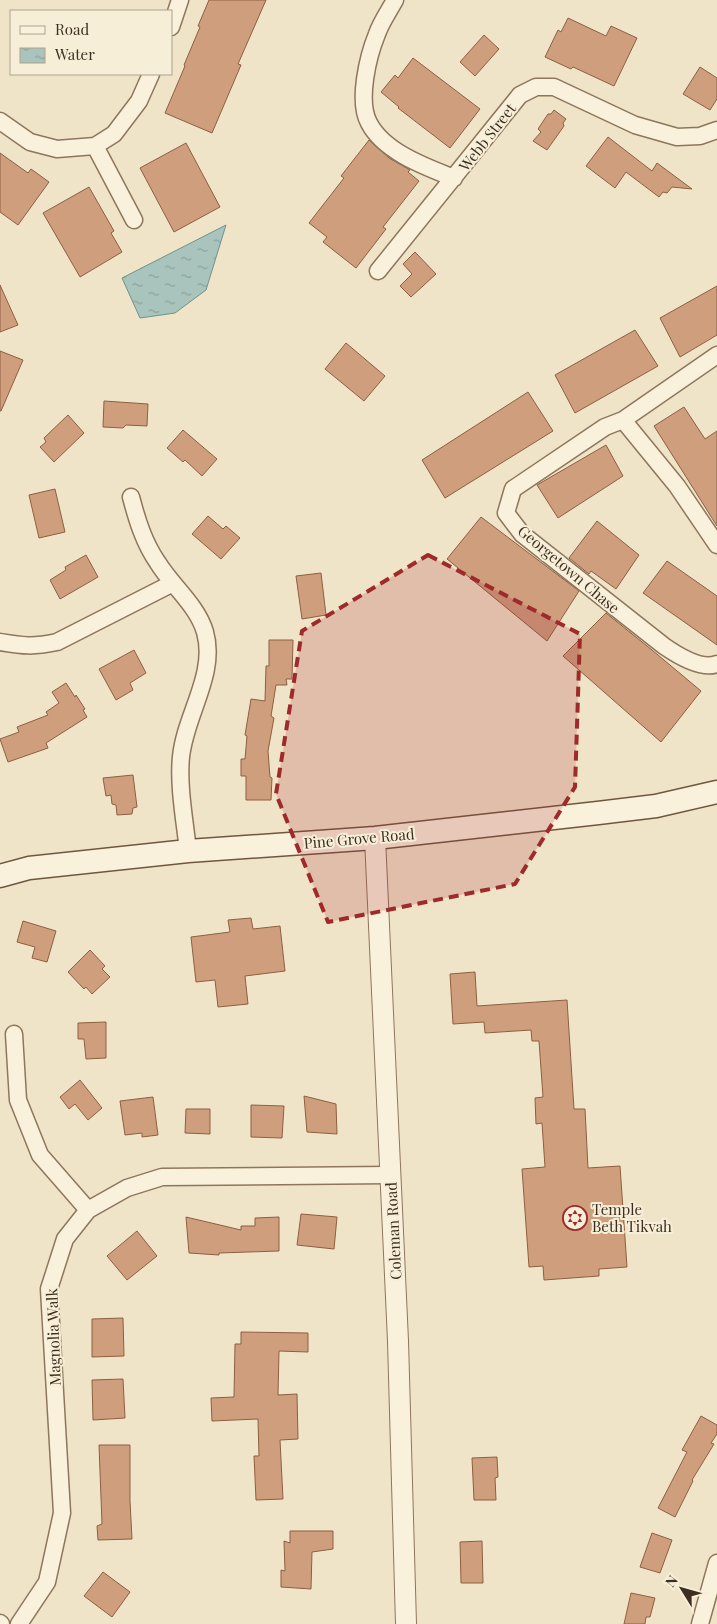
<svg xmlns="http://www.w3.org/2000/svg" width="717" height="1624" viewBox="0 0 717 1624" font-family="'Playfair Display',serif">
	<defs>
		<pattern id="water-ripples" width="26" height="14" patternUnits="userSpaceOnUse" patternTransform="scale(1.25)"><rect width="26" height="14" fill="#a9c4bc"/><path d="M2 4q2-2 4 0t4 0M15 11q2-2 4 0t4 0" fill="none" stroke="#8ba098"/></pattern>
	</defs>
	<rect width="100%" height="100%" fill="#f0e4c8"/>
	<path fill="url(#water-ripples)" stroke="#6f938a" d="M226 225 206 290 175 313 140 318 122 278Z"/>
	<path fill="#cf9f7d" stroke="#8d5f41" d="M209 0H266L238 64 241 65 212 133 165 113 185 66 184 65 200 27 198 26Z
		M568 18 606 36 611 26 637 38 614 86 573 67 571 69 545 57 558 30 561 32Z
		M484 35 499 49 475 76 460 62Z
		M413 58 480 109 450 148 398 108 399 107 381 92 395 75 398 78Z
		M700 67 717 78V99L710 110 683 94Z
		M554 110 566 119 563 123 564 126 547 150 533 141 541 132 538 129 548 114H551Z
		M608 137 652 171 657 163 692 189 672 187 667 193 663 192 659 197 626 172 615 188 586 166Z
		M369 140 389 158 410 170 408 172 419 181 383 227 386 229 356 268 323 242 327 237 309 223 344 178 341 176Z
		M186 143 220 207 174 232 140 168Z
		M0 153 28 173 31 169 49 182 18 225 0 212Z
		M89 187 114 231 111 233 122 252 80 277 43 213Z
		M415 252 436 274 411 297 400 286 412 274 403 264Z
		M0 285 18 325 0 332Z
		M717 286V335L680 357 660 318Z
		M635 330 658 366 575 413 555 375Z
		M346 343 385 376 364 401 325 369Z
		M0 351 23 360 1 411H0Z
		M528 392 553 431 445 498 422 460Z
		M104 401 148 404 147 426 126 425 123 428 103 427Z
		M684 407 705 439 717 431V526L654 426Z
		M68 415 84 433 54 462 40 447 46 442 44 438Z
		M183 430 217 459 202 476 185 460 183 462 167 448Z
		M606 445 623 476 558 518 537 485Z
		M55 489 65 532 39 538 29 495Z
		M208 516 223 529 226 526 240 538 221 559 192 534Z
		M481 517 579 591 547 641 447 559Z
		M597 521 639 555 616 589 591 571 589 574 569 558Z
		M86 555 98 577 60 599 50 580 66 570 65 567Z
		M667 561 717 596V645L643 593Z
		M321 573 326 615 302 619 296 576Z
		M606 613 652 650 701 691 661 742 563 656Z
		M269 640H293L292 679H286L287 685H276L271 716 274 718 268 751 270 777 272 778 271 800H246V776H241V759H245L247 736 245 735 251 699 265 701 266 666H269Z
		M134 650 146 673 130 683 133 690 116 700 99 669Z
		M66 683 75 697 76 695 85 709 83 710 87 717 46 743 48 748 8 762 0 739 19 732 17 727 48 715 46 712 59 703 52 692Z
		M133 775 137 807 133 808 132 814 117 815 116 805 112 804 111 795 106 796 103 778Z
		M251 918 253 929 280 926 285 971 245 976 248 1004 218 1007 215 980 196 982 191 937 230 932 228 920Z
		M23 921 56 931 47 962 32 958 35 947 17 942Z
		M90 950 105 966 102 969 110 977 92 994 86 987 84 989 68 972Z
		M475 972 477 1006 567 1000 574 1109H585L588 1168 620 1166 627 1267 599 1269V1276L544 1280 543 1266 529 1267 522 1169 545 1167 542 1123 536 1124 535 1098 543 1097 539 1041H532L531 1030 485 1033 484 1022 453 1024 450 974Z
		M106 1022V1058L86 1059 84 1039H78V1023Z
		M80 1080 102 1108 88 1120 75 1104 69 1109 60 1097Z
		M304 1096 336 1104 337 1134 307 1132Z
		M153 1097 158 1135 142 1137V1133L125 1135 120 1101Z
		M251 1105 284 1106 282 1138 251 1137Z
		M186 1109H210V1134L185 1133Z
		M301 1214 337 1217 334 1249 297 1245Z
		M186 1217 241 1230V1226H255V1218L279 1217V1251L219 1253V1255L189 1253Z
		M137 1231 157 1256 127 1280 107 1256Z
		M123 1318 124 1356 92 1357V1319Z
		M241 1332 308 1333V1352L279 1351 278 1395 297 1394 298 1439 280 1440 283 1499 256 1500 254 1456H259L258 1419 212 1421 211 1398 234 1397 235 1344H241Z
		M123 1379 125 1418 93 1420 92 1380Z
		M701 1416 717 1425V1434L711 1443 714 1444 692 1480 693 1481 675 1517 658 1508 687 1452 682 1450Z
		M99 1445H130V1501L132 1539 98 1540 97 1526 102 1524Z
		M497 1457 498 1477 495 1478 496 1500H474L472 1458Z
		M290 1531H333V1549L312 1552 311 1589 281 1587V1570L285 1571 284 1541 290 1543Z
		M652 1533 672 1540 660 1573 640 1567Z
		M482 1541 483 1583H461L460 1542Z
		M103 1572 130 1592 112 1617 84 1596Z
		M631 1593 655 1598 650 1617H646L645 1624H624Z"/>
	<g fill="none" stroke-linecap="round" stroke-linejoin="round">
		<defs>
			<path id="minor" d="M395 0C389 11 381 22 377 34 368 56 357 101 369 123 384 152 426 167 454 178
				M171 27 180 0
				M0 121 30 142 57 149 95 146 114 134 139 101 151 74
				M95 146 134 220
				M378 271 520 95 536 87H554L635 125 677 137 700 136 717 130
				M717 355 623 420 605 427 513 489 506 513 522 534 664 646C677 655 701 670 717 664
				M623 420 677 486 717 545
				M131 497C137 520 144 543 158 563 172 586 197 605 205 632 217 674 185 715 181 757 178 786 185 822 188 851
				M0 642C24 646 33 647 57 642L173 583
				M14 1034 18 1100 40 1155 88 1210
				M0 1623 1 1624
				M19 1624 47 1582 62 1513 49 1289 65 1239 88 1210 127 1188 162 1177 390 1175
				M700 1624 717 1563"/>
			<path id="tertiary" d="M375 838 398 1341 406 1624"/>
			<path id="secondary" d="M0 876 29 868 188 851 375 838 598 813 656 806 717 792"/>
		</defs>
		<use href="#minor" stroke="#8d765c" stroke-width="19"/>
		<use href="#tertiary" stroke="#8d765c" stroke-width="22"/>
		<use href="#secondary" stroke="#6f573f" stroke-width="25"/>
		<use href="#minor" stroke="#faf1dc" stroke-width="16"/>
		<use href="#tertiary" stroke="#faf1dc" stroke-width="20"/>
		<use href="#secondary" stroke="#faf1dc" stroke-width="22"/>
	</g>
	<path fill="#9e2a2b" fill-opacity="0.2" stroke="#9e2a2b" stroke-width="4" stroke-dasharray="10 6" stroke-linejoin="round" d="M428 555 580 634 575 787 515 884 328 922 276 794 302 631Z"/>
	<defs>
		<symbol id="synagogue-ring" viewBox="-11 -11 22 22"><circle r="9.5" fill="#f7eed8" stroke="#9e2a2b" stroke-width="1.5"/><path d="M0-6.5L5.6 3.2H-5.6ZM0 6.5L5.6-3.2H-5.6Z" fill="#9e2a2b"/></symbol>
	</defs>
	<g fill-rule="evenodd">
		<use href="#synagogue-ring" x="561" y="1204" width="28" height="28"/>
	</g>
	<g text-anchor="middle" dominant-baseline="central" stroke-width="4" stroke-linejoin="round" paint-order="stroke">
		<g font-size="15" fill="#3d2e20" stroke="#f7eed8">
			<text transform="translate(487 137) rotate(-52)">Webb Street</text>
			<text transform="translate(569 569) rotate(40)">Georgetown Chase</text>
			<text transform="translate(359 838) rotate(-5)">Pine Grove Road</text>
			<text transform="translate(393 1231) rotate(-93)">Coleman Road</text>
			<text transform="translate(53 1337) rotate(-92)">Magnolia Walk</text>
		</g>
		<g font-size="15" fill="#3d2e20" stroke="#f7eed8" text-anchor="start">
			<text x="592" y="1209">Temple<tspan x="592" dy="17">Beth Tikvah</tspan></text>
		</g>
	</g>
	<rect x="10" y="10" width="162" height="65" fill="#f7eed8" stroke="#ada18e"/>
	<rect x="20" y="26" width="25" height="8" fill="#faf1dc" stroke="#ada18e"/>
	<text x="55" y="35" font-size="15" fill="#3d2e20">Road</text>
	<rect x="20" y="48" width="25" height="15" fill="url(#water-ripples)" stroke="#ada18e"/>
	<text x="55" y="60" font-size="15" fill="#3d2e20">Water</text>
	<g transform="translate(682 1589) rotate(307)" stroke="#f7eed8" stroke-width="4" paint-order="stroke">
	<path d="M0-4L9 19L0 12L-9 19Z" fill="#3d2e20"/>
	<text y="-8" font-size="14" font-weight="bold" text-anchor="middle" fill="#3d2e20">N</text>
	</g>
</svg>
